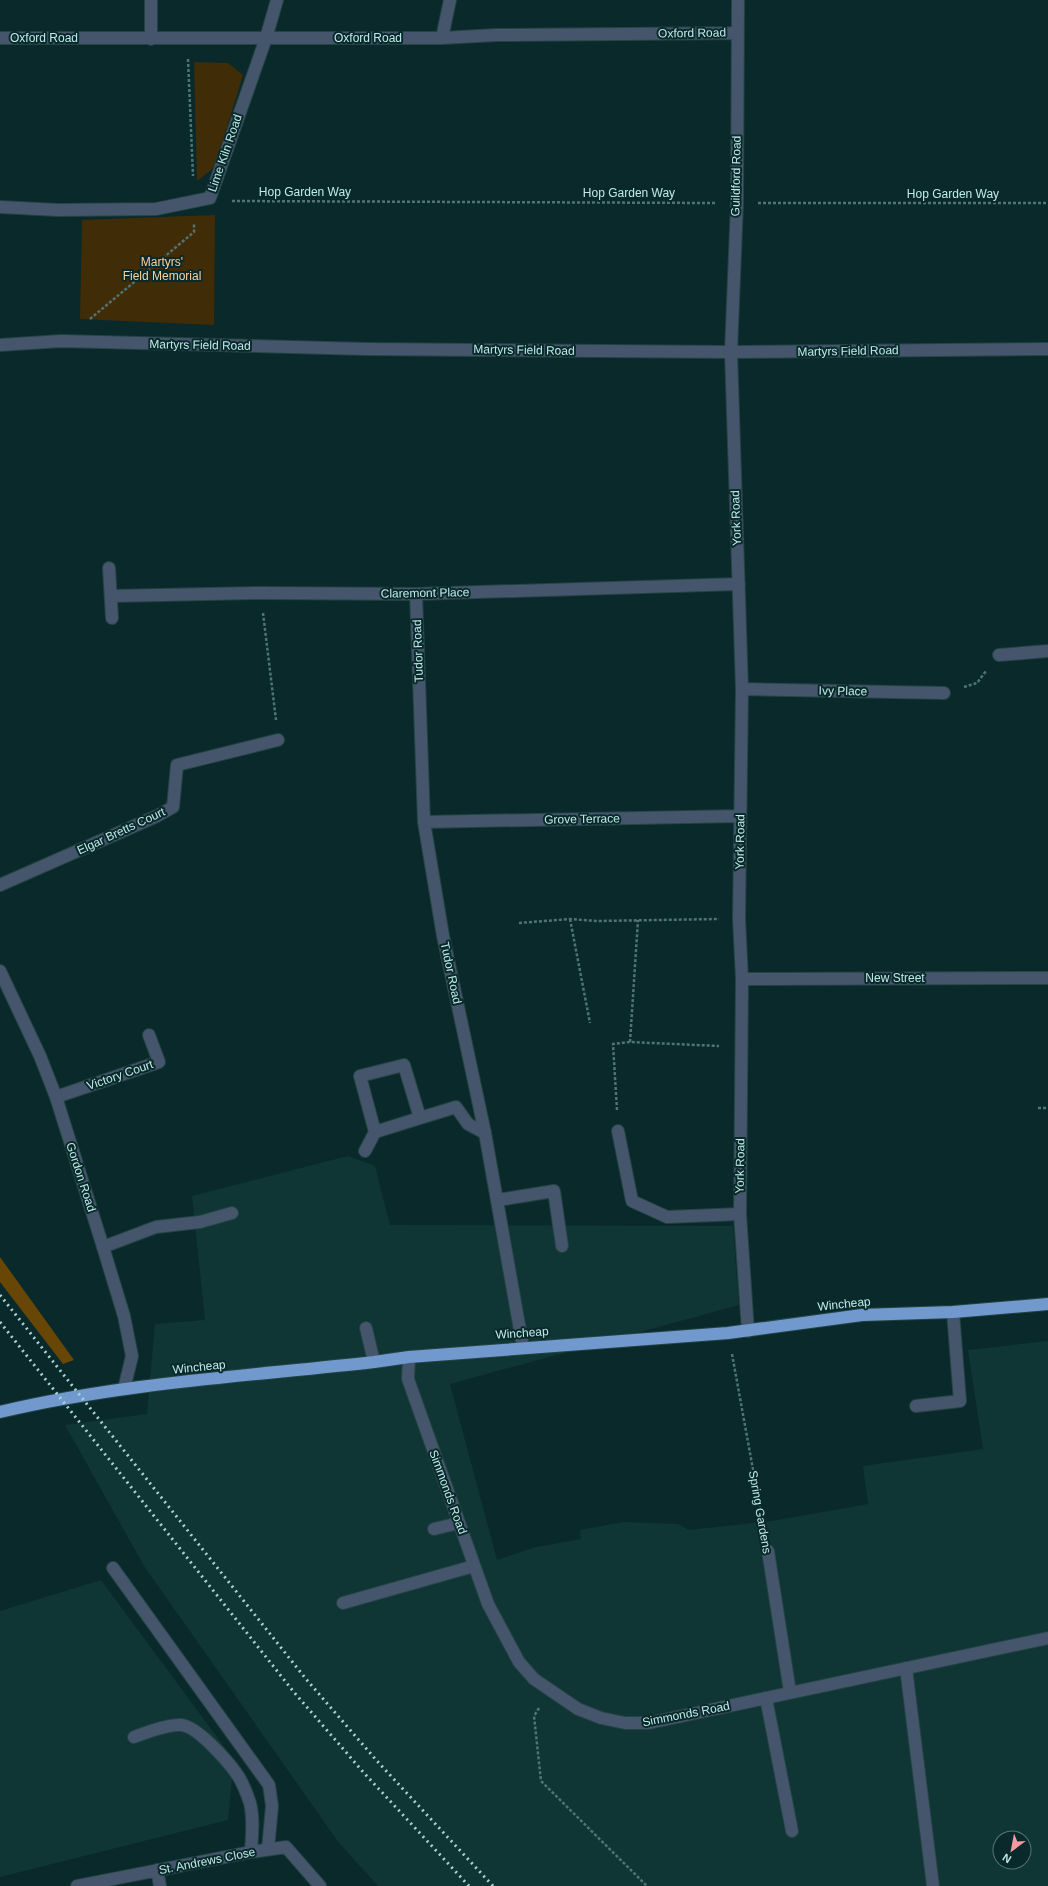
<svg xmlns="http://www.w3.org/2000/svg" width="1048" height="1886" viewBox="0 0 1048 1886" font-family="Arial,sans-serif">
	<rect width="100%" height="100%" fill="#0a292a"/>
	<path fill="#103535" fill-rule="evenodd" d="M348 1156 375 1166 390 1225 733 1226 739 1305 450 1384 497 1560 536 1547 581 1539 580 1530 623 1522 678 1524 689 1530 772 1521 868 1504 863 1466 983 1449 968 1350 1048 1341V1886H378L339 1843 144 1566 65 1425 147 1414 155 1324 205 1320 192 1196ZM1000 1838H1024V1862H1000Z
		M101 1580 234 1760 228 1820 0 1877V1611Z"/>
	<path fill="#412c08" d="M194 62 228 63 243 75 216 163 211 170 197 181Z
		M215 215 214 325 80 319 82 220Z"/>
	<path fill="#684606" d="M0 1257 74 1360 63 1364 0 1282Z"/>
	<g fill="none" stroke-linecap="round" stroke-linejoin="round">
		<defs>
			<path id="lane" d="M266 38 277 0
				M999 655 1048 651
				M56 1097 159 1062 149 1035
				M420 1118 456 1107 468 1124 485 1133
				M618 1131 632 1201 667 1217 740 1214
				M365 1151 375 1132 360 1076 404 1065 420 1118 375 1132
				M103 1247 156 1227 200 1222 232 1213
				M366 1328 374 1362
				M434 1529 459 1523
				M768 1551 790 1692
				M113 1568 269 1785 272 1806 268 1849
				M343 1603 474 1566
				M906 1668 933 1886
				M766 1698 792 1831
				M134 1737C147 1732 168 1724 181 1725 198 1726 235 1768 242 1783 245 1789 248 1797 250 1803 254 1819 252 1836 251 1852"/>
			<path id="street" d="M738 0 737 203 731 352 742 689 739 919 742 979 740 1214 748 1331
				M0 38H442L496 35 737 33
				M442 38 450 0
				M151 39V0
				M0 207 58 210 156 209 210 198 266 38
				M0 345 61 341 366 349 731 352 1048 349
				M109 568 112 618
				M416 594 424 822 443 936 485 1133 523 1347
				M111 596 260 593 416 594 739 584
				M742 689 944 693
				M424 822 740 816
				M0 885 157 816 173 807 177 765 278 740
				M0 971 40 1056 56 1097 103 1247 124 1316 132 1356 124 1389
				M742 979 1048 978
				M498 1200 554 1191 562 1246
				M409 1357 408 1379 488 1604 519 1662 534 1679 578 1709 601 1718 625 1723H649L1048 1638
				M916 1406 960 1401 953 1312
				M157 1870 160 1886
				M77 1886 251 1852 286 1847 320 1886"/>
			<path id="highway" d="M0 1412C122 1383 250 1376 374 1362L409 1357 728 1333 862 1315 953 1312 1048 1304"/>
		</defs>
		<use href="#lane" stroke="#234445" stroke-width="14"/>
		<use href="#street" stroke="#234445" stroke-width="14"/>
		<use href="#highway" stroke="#234445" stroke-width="14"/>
		<path stroke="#507474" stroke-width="2.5" stroke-dasharray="3 2" stroke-linecap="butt" d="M188 59 193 176
			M232 201 715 203
			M758 203H1048
			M90 319 194 232V223
			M263 613 276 720
			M964 687 977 683 986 671
			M570 919 590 1023
			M519 923 570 919 597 921 719 919
			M630 1042 638 920
			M1038 1108H1048
			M617 1110 613 1044 630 1042 719 1046
			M732 1354 764 1530
			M539 1708 534 1716 541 1781 647 1886"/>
		<use href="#lane" stroke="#45556b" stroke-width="12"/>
		<use href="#street" stroke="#45556b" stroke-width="12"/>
		<use href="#highway" stroke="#7199ce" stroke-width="12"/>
		<path stroke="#a9d3d3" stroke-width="3" stroke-dasharray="2 4" stroke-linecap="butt" d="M0 1295 306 1679 377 1761 493 1886
			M0 1322 293 1691 364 1773 469 1886"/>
	</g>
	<g text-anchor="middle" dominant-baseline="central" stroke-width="4" stroke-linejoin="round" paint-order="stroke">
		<g font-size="12" fill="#beeaea" stroke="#0a292a">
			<text transform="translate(692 33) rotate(-1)">Oxford Road</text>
			<text x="44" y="38">Oxford Road</text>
			<text x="368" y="38">Oxford Road</text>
			<text transform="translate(225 153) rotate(-71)">Lime Kiln Road</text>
			<text transform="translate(736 176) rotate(-89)">Guildford Road</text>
			<text x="305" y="192">Hop Garden Way</text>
			<text x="629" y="193">Hop Garden Way</text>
			<text x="953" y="194">Hop Garden Way</text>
			<text transform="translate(200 345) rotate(1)">Martyrs Field Road</text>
			<text transform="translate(524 350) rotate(1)">Martyrs Field Road</text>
			<text transform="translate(848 351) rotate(-1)">Martyrs Field Road</text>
			<text transform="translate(736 518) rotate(-92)">York Road</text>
			<text transform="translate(425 593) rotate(-1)">Claremont Place</text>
			<text transform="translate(418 651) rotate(-92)">Tudor Road</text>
			<text transform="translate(843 691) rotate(1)">Ivy Place</text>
			<text transform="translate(582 819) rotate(-1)">Grove Terrace</text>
			<text transform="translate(121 831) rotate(-25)">Elgar Bretts Court</text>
			<text transform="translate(740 842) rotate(-89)">York Road</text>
			<text transform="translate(451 973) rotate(78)">Tudor Road</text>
			<text x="895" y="978">New Street</text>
			<text transform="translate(120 1075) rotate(-19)">Victory Court</text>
			<text transform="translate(740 1166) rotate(-89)">York Road</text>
			<text transform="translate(81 1177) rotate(72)">Gordon Road</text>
			<text transform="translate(844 1304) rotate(-6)">Wincheap</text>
			<text transform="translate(522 1333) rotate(-4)">Wincheap</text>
			<text transform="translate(199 1367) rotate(-6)">Wincheap</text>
			<text transform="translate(448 1492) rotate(70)">Simmonds Road</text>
			<text transform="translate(760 1512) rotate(80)">Spring Gardens</text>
			<text transform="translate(686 1714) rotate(-11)">Simmonds Road</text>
			<text transform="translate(207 1861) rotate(-11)">St. Andrews Close</text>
		</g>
		<g font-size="12" fill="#f9d29c" stroke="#0a292a">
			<text x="162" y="262">Martyrs'<tspan x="162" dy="14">Field Memorial</tspan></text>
		</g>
	</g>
	<g transform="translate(1012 1850) rotate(212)"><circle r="19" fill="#0a292a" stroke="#527677"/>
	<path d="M0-3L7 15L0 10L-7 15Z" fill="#f49aa0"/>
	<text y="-6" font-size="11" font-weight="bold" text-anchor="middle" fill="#beeaea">N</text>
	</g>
</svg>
